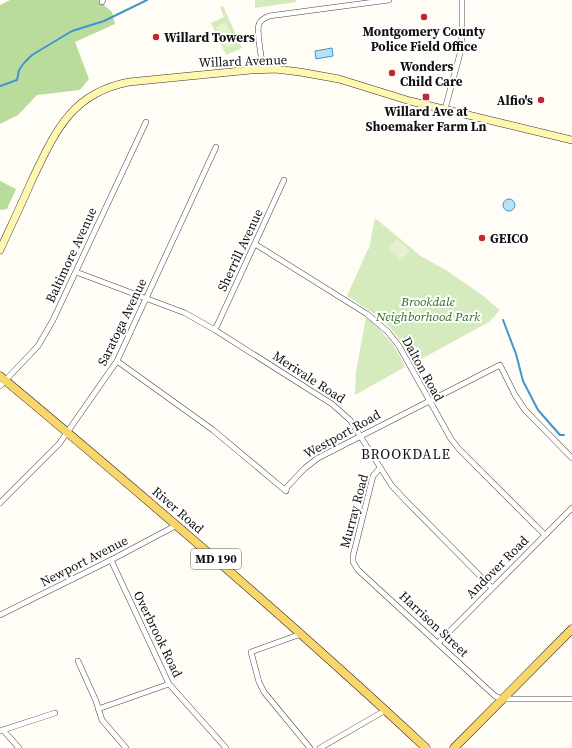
<svg xmlns="http://www.w3.org/2000/svg" width="572" height="748" viewBox="0 0 572 748" font-family="'Source Serif 4',serif">
	<rect width="100%" height="100%" fill="#fffdf5"/>
	<path fill="#d5ebbd" d="M255 0H296V2L255 8Z
		M223 6 242 48 226 55 211 23 224 17 220 7Z
		M375 218 422 257 446 270 482 295 500 310 489 322 414 363C406 350 397 334 385 323 374 313 360 304 347 296L368 249H369Z
		M366 317C383 332 397 346 405 367L355 395 356 372Z"/>
	<path fill="#b9dc9c" d="M10 0H98L112 12 115 24 75 42 89 79 80 90 37 95 18 115 0 124V5Z
		M0 181 16 189 7 209 0 210Z"/>
	<path fill="#e6f2cf" d="M226 22 236 44 226 48 216 27Z
		M397 239 410 251 401 260 388 248Z
		M417 297 426 300 419 317 410 313Z"/>
	<path fill="#b9e0f7" stroke="#3f96cf" d="M332 48 333 56 316 59 315 51Z
		M503 205a6 6 0 1 1 12 0a6 6 0 1 1-12 0Z"/>
	<g fill="none" stroke-linecap="round" stroke-linejoin="round">
		<path stroke="#3f96cf" stroke-width="2" d="M0 86 17 80 19 70 24 63 32 55 72 31 104 21 147 0
			M503 320 516 354 523 381 538 410 560 435H564"/>
		<defs>
			<path id="street" d="M102 2 103 0
				M263 69C262 60 256 31 259 24 261 19 265 18 269 16L389 0
				M445 109 461 50 462 34V0
				M255 244 367 314 388 332 399 346 451 439 459 449 545 535
				M76 272 185 313 215 330 332 404 350 420 392 486 409 504 492 588
				M215 330 284 180
				M117 361 213 430 286 491 287 487 305 468 318 458 500 365 515 395 525 410 572 458
				M0 386 38 346 53 320 146 122
				M380 468 373 476 353 556V562L358 570 495 696 502 699H572
				M0 503 59 444 117 361 216 147
				M111 560 169 684 226 748
				M0 615 111 560 177 525
				M301 634 251 652 259 682 264 692 310 748
				M438 643 572 508
				M78 661 96 701 102 720 126 748
				M98 709 169 684
				M3 730 19 748
				M0 731 55 713
				M320 748 386 710"/>
			<path id="secondary" d="M0 250C11 226 22 203 32 180 55 132 71 93 129 82L251 70 275 69 300 72 339 79 410 101 572 140"/>
			<path id="primary" d="M0 376C145 497 288 619 426 748
				M454 748 572 629"/>
		</defs>
		<use href="#street" stroke="#444" stroke-width="6"/>
		<use href="#secondary" stroke="#333" stroke-width="8"/>
		<use href="#primary" stroke="#222" stroke-width="9"/>
		<use href="#street" stroke="#fff" stroke-width="5"/>
		<use href="#secondary" stroke="#fff6b0" stroke-width="7"/>
		<use href="#primary" stroke="#f9d66b" stroke-width="8"/>
	</g>
	<g fill="#c4262e" stroke="#fff" stroke-width="1.5">
		<circle cx="424" cy="17" r="4"/>
		<circle cx="156" cy="37" r="4"/>
		<circle cx="392" cy="73" r="4"/>
		<rect x="422" y="93" width="8" height="8" rx="2"/>
		<circle cx="541" cy="100" r="4"/>
		<circle cx="482" cy="238" r="4"/>
	</g>
	<g text-anchor="middle" dominant-baseline="central" stroke-width="4" stroke-linejoin="round" paint-order="stroke">
		<rect fill="#fff" stroke="#585858" stroke-width="1" x="191" y="549" width="50" height="20" rx="3"/>
		<g font-size="12" font-weight="bold" fill="#111">
			<text x="216" y="559">MD 190</text>
		</g>
		<g font-size="13" font-weight="bold" fill="#111" stroke="#fff" text-anchor="start">
			<text x="424" y="31" text-anchor="middle">Montgomery County<tspan x="424" dy="15">Police Field Office</tspan></text>
			<text x="164" y="37">Willard Towers</text>
			<text x="400" y="66">Wonders<tspan x="400" dy="15">Child Care</tspan></text>
			<text x="533" y="100" text-anchor="end">Alfio's</text>
			<text x="426" y="111" text-anchor="middle">Willard Ave at<tspan x="426" dy="15">Shoemaker Farm Ln</tspan></text>
			<text x="490" y="238">GEICO</text>
		</g>
		<g font-size="13" fill="#111" stroke="#fff">
			<text transform="translate(243 61) rotate(-2)">Willard Avenue</text>
			<text transform="translate(240 250) rotate(-65)">Sherrill Avenue</text>
			<text transform="translate(71 255) rotate(-65)">Baltimore Avenue</text>
			<text transform="translate(122 322) rotate(-64)">Saratoga Avenue</text>
			<text transform="translate(423 369) rotate(61)">Dalton Road</text>
			<text transform="translate(309 377) rotate(33)">Merivale Road</text>
			<text transform="translate(342 434) rotate(-29)">Westport Road</text>
			<text transform="translate(178 510) rotate(41)">River Road</text>
			<text transform="translate(354 511) rotate(-75)">Murray Road</text>
			<text transform="translate(84 561) rotate(-27)">Newport Avenue</text>
			<text transform="translate(497 567) rotate(-45)">Andover Road</text>
			<text transform="translate(434 624) rotate(43)">Harrison Street</text>
			<text transform="translate(158 634) rotate(64)">Overbrook Road</text>
		</g>
		<g font-size="13" font-style="italic" fill="#2f6b1f" stroke="#fff">
			<text x="428" y="301">Brookdale<tspan x="428" dy="15">Neighborhood Park</tspan></text>
		</g>
		<g font-size="14" letter-spacing="1" fill="#111" stroke="#fff">
			<text x="406" y="454">BROOKDALE</text>
		</g>
	</g>
</svg>
